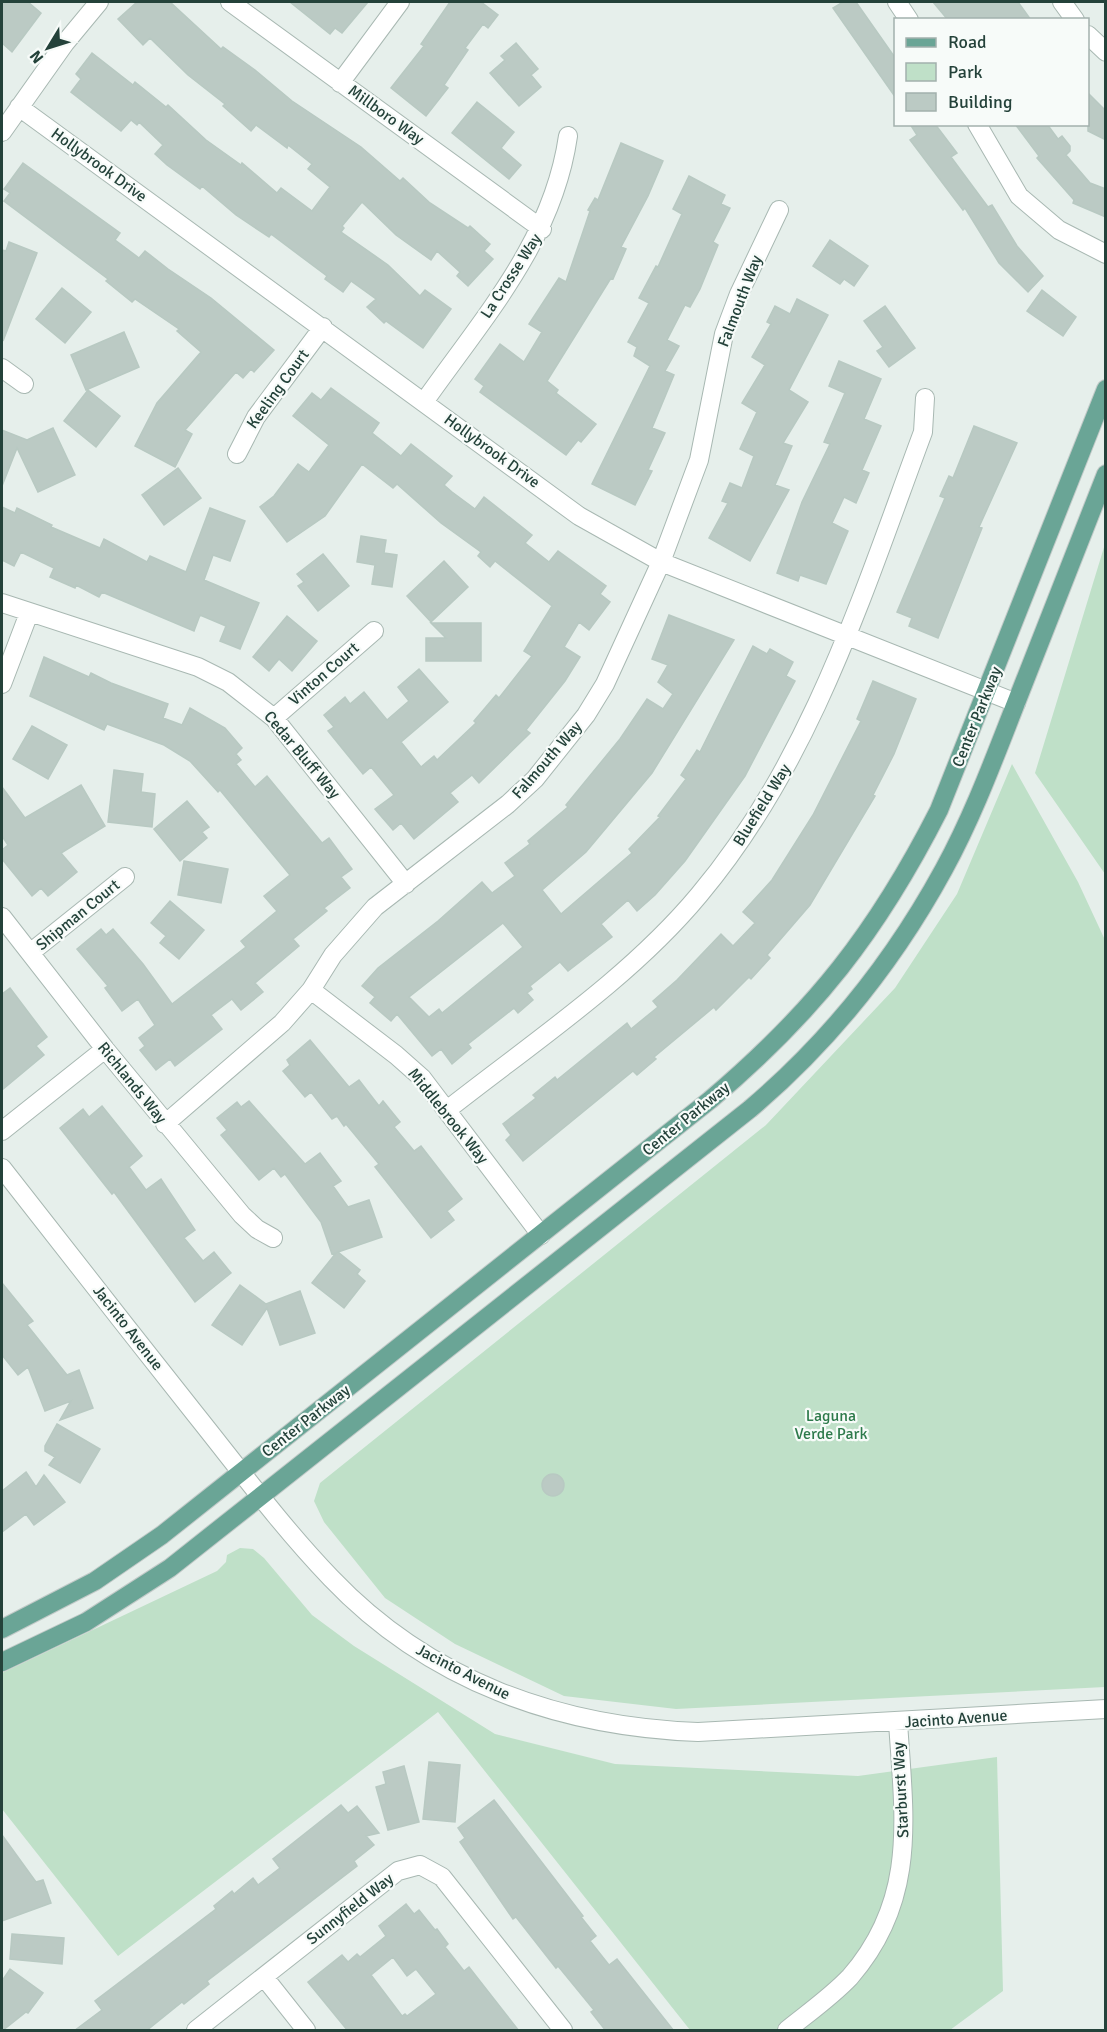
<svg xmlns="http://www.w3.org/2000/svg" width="1107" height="2032" viewBox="0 0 1107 2032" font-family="Signika,sans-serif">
	<rect width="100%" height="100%" fill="#e6efeb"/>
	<path fill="#bfe0c8" d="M1105 544V874L1035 773Z
		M1012 764 1078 882 1105 940V1687L676 1709 564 1696 455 1644 385 1598 324 1522 314 1501 320 1483 766 1125 895 988 957 894Z
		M240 1548 253 1549 264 1558 312 1615 354 1646 495 1734 615 1764 858 1776 997 1757 1003 1991 950 2030H690L438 1712 118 1956 2 1809V1673L217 1571 226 1562 227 1555Z"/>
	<path fill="#bbcac4" stroke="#b8c9c2" stroke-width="1.5" fill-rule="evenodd" d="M2 2H28L41 13 12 52 2 43Z
		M137 2H170L221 49 223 47 255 70 292 101 361 147 400 181 403 178 430 203 468 228 470 226 490 244 484 251 493 259 468 286 457 276 460 272 437 251 431 260 396 235 362 202 342 226 344 228 341 232 388 265 420 296 425 290 451 309 423 348 386 321 384 323 367 307 376 299 351 281 343 292 325 279 327 276 271 234 269 237 236 215 202 186 200 189 167 165 155 154 163 145 139 122 137 125 131 120 121 131 71 92 81 79 76 74 92 53 133 85 135 82 166 107 168 105 206 140 241 165 242 163 277 193 281 188 312 211 330 187 308 169 312 164 288 145 287 148 256 125 251 131 223 106 225 104 188 75 150 38 143 45 118 19Z
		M290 2H368L342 33 335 28 330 34Z
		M450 2H481L498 15 488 28 483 24 465 48 468 50 444 85 448 88 426 116 391 88 424 46 421 44Z
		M843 2H856L896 59V98L833 8Z
		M933 2H1018L1031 20H948Z
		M516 43 538 69 531 75 541 87 519 106 490 73 505 60 501 56Z
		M1088 93 1106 111V140L1088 131Z
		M477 102 514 132 501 148 521 165 509 179 452 133Z
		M910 124H935L957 153 951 157 988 207 992 205 1017 246 1043 276 1028 292 999 263 965 208 963 210 910 140 917 135Z
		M1015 124H1047L1058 139 1062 136 1070 146V151L1066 155 1090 183 1106 189V217L1073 203 1074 200 1037 158 1039 156Z
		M621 143 663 161 648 196 621 247 626 249 613 279 611 278 547 381 558 390 556 393 596 424 581 442 578 440 566 455 480 392 484 386 475 379 500 344 524 362 542 332 529 324 559 278 566 282 590 211 588 210 595 198 598 200Z
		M23 163 120 233 115 240 139 258 145 251 168 269 211 298 274 350 254 372 251 369 243 378 236 372 185 430 192 434 175 467 135 446 157 403 201 352 177 331 179 329 135 299 132 302 106 281 108 279 4 201 10 193 4 189Z
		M689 176 725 195 721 204 730 208 713 242 718 245 700 289 690 307 685 305 667 340 679 346 665 371 674 375 652 428 665 433 648 470 652 471 635 505 592 484 650 366 634 356 637 347 628 342 649 303 639 298 656 266 658 267 682 214 673 209Z
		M830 240 868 266 854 286 844 279 840 284 813 266Z
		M9 242 37 253 3 341 2 250 6 251Z
		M62 288 91 312 65 343 36 319Z
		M1042 290 1076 317 1063 336 1027 311Z
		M797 299 828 315 789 390 808 402 783 443 792 446 775 485 789 490 750 561 709 538 728 503 722 501 730 483 742 488 754 456 740 449 757 412 742 403 765 365 752 357 771 324 767 322 775 306 790 314Z
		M885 306 915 348 889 367 877 351 883 347 864 321Z
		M124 332 139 367 86 390 71 355Z
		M839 361 881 379 864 419 881 426 862 470 869 473 856 503 844 497 832 523 848 531 826 584 800 575 798 581 777 573 802 502 830 444 824 442 845 393 829 386Z
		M331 388 379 423 372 433 401 456 411 444 452 476 444 485 452 492 475 509 484 497 532 535 525 543 549 562 558 551 606 586 600 594 610 602 589 630 579 622 564 647 580 657 565 681 526 730 530 733 479 783 472 775 450 793 458 802 414 839 401 823 393 830 375 809 394 795 371 767 363 774 328 731 334 727 324 715 345 697 350 704 364 692 387 720 409 701 398 687 419 669 448 702 401 742 421 767 434 756 437 760 476 723 474 721 496 695 499 698 532 656 524 651 552 606 495 561 490 567 478 556 481 552 441 523 397 484 393 488 362 464 325 516 287 542 260 507 274 496 298 464 309 472 329 445 293 416 312 393 321 400Z
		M88 390 120 416 96 447 64 421Z
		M974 426 1017 443 979 527 982 528 938 638 909 626 912 618 897 612 945 498 940 496 949 476 953 478Z
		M53 428 75 475 38 492 17 448 2 486V430L27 440Z
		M178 468 201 498 164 525 142 495Z
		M2 507 15 513 17 508 52 525 51 527 100 548 104 539 147 562 150 556 186 572 210 508 245 521 230 561 213 555 204 580 259 603 240 649 220 641 226 626 200 615 194 631 102 592 99 597 76 585 75 588 50 577 54 568 21 552 14 566 2 560Z
		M361 536 386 540 384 553 397 555 392 587 372 584 375 565 357 562Z
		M323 554 349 586 318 611 298 586 304 582 297 574Z
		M444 561 468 587 431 622 407 596Z
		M669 615 734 640 652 773 586 852 542 890 561 914 632 853 629 849 660 817 658 816 686 779 681 775 697 750 700 752 753 646 767 654 770 649 793 662 786 676 795 681 745 776 685 861 655 895 637 911 628 900 601 924 612 937 568 971 560 962 530 986 532 989 527 993 533 1000 518 1013 514 1008 468 1044 471 1048 452 1064 441 1049 432 1056 397 1014 391 1021 370 1003 375 997 362 986 378 968 438 921 482 882 492 893 515 876 505 863 530 844 528 841 568 807 566 805 620 739 647 699 663 709 673 694 658 682 668 665 652 659ZM503 923 523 947 442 1013 439 1009 429 1017 409 997Z
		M287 616 317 641 292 671 279 659 269 671 253 657Z
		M431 623H481V661H426V638H446Z
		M44 657 89 677 91 673 111 683 168 704 163 718 182 725 190 708 225 728 242 748 236 754 241 760 236 764 255 787 267 776 322 843 329 838 352 869 341 877 350 888 324 908 327 911 293 939 299 946 255 983 263 992 241 1010 232 999 211 1015 222 1029 175 1066 170 1059 156 1070 140 1050 145 1046 139 1038 155 1025 138 999 122 1011 105 988 108 986 77 949 101 929 106 935 113 929 143 964 172 1004 246 947 241 941 277 911 264 896 290 875 220 790 218 792 190 761 164 745 107 724 104 730 30 696Z
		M873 681 916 699 894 754 873 795 875 796 810 905 767 955 770 958 751 979 749 977 716 1010 714 1007 654 1057 656 1059 637 1075 633 1071 523 1161 506 1140 511 1135 503 1124 536 1098 533 1095 555 1077 557 1080 627 1023 631 1029 658 1007 653 1001 677 980 721 934 733 946 755 923 743 912 772 880 813 815 861 721 857 719Z
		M32 726 67 745 48 779 13 759Z
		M114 770 143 774 141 792 155 794 152 827 108 822Z
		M81 785 105 826 61 853 77 872 48 896 41 888 32 896 2 859V850L8 845 2 836V787L25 818Z
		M187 801 209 827 202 832 207 838 180 861 154 829Z
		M184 861 228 869 221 903 178 895Z
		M170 901 204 930 179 959 160 943 166 936 151 923Z
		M10 988 47 1037 36 1046 44 1055 2 1090V994Z
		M310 1040 349 1087 359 1080 379 1106 383 1101 400 1122 394 1127 414 1151 421 1146 462 1199 447 1211 454 1220 431 1238 375 1167 379 1164 346 1124 344 1126 337 1116 332 1119 311 1092 305 1097 283 1071 290 1065 287 1060Z
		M249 1101 305 1164 320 1153 341 1181 333 1186 348 1207 369 1200 382 1237 338 1252 360 1270 357 1274 365 1281 344 1308 312 1283 336 1253 332 1254 321 1222 285 1174 281 1177 274 1168 259 1180 221 1135 227 1130 217 1118 237 1102 241 1107Z
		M102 1106 142 1156 129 1167 146 1190 161 1179 195 1230 184 1238 203 1261 214 1252 231 1273 195 1302 114 1192 112 1194 60 1128 83 1109 89 1117Z
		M2 1283 33 1321 27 1325 67 1375 79 1370 93 1408 60 1420 71 1401 45 1411 28 1367 18 1375 2 1355Z
		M240 1285 266 1304 300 1291 315 1333 280 1345 267 1308 242 1345 212 1325Z
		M57 1424 100 1449 80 1483 49 1465 55 1457 45 1451V1446Z
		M26 1472 36 1487 44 1475 65 1502 34 1525 26 1514 2 1532V1491Z
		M542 1485a11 11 0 1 1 22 0a11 11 0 1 1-22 0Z
		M429 1762 460 1765 455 1822 423 1819Z
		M404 1766 419 1822 388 1830 376 1787 386 1784 383 1772Z
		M494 1800 583 1916 581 1917 596 1936 590 1941 609 1965 617 1959 674 2031H606L591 2012 594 2010 558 1966 556 1968 516 1917 513 1919 460 1842 465 1838 458 1828Z
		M341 1805 348 1813 357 1806 379 1833 366 1836 374 1845 354 1861 357 1866 207 1981 209 1984 184 2004 182 2002 146 2031H74L102 2010 95 2001 216 1909 214 1906 232 1891 234 1894 253 1878 258 1885 280 1868 273 1859Z
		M2 1835 36 1882 43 1880 51 1903 2 1921Z
		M406 1904 414 1914 419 1910 435 1930 437 1929 448 1944 445 1947 464 1971 469 1967 519 2031H348L308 1982 342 1955 348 1962 357 1954 360 1957 386 1936 379 1926ZM393 1957 407 1976 416 1969 436 1994 407 2016 405 2014 402 2016 371 1975Z
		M12 1934 64 1938 62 1964 10 1959Z
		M10 1969 43 1993 28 2013 26 2012 2 2031V1981Z"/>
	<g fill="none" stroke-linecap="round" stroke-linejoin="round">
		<defs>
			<path id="minor" d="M230 2 542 229
				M897 2 909 20
				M1062 2 1075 20
				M1088 35 1106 52
				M340 83 400 2
				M19 107 579 516 661 562 1016 703
				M977 124 1019 196 1059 230 1106 254
				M2 132 65 43 99 2
				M2 368 24 384
				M424 402C483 318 553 241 568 136
				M237 454 256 417 323 327
				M2 603 198 667 228 682 274 718 406 884
				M2 684 29 613
				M274 718 374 631
				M2 917 105 1049 242 1215 257 1229 273 1238
				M30 953 125 877
				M311 990 396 1055 422 1078 541 1235
				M447 1110C532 1043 630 978 699 895 811 762 863 593 923 432L925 398
				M165 1124 282 1023 311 990 333 955 375 907 508 804 535 779 586 715 605 684 661 562 699 460 724 334 739 294 779 210
				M2 1131 105 1049
				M2 1168C66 1250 131 1333 196 1415 240 1470 282 1527 331 1578 429 1681 559 1727 698 1732L1106 1709
				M264 1977 306 2030
				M196 2030 398 1871 420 1865 442 1877 563 2030
				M787 2030C808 2013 831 1997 850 1977 918 1899 904 1817 898 1722"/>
			<path id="major" d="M2 1629 95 1581 162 1535 710 1100C814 1012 877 932 939 810L1106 389
				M2 1662 86 1622 170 1568 750 1109C829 1042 895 959 944 869 973 816 994 759 1016 703 1046 626 1076 550 1106 474"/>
		</defs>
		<use href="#minor" stroke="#a8b8b2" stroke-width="20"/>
		<use href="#major" stroke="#c2cac8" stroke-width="20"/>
		<use href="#minor" stroke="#fff" stroke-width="18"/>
		<use href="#major" stroke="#6aa596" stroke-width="18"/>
	</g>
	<g text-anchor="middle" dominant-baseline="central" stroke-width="4.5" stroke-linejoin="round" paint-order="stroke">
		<g font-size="16" fill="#24423a" stroke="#f7fbf9">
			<text transform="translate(386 115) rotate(36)">Millboro Way</text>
			<text transform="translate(99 165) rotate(36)">Hollybrook Drive</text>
			<text transform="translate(511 276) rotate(-57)">La Crosse Way</text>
			<text transform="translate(740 301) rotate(-69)">Falmouth Way</text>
			<text transform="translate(278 389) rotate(-54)">Keeling Court</text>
			<text transform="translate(492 451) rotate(36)">Hollybrook Drive</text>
			<text transform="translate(324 674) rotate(-41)">Vinton Court</text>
			<text transform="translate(977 717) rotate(-68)">Center Parkway</text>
			<text transform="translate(302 755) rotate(50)">Cedar Bluff Way</text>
			<text transform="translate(547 760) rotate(-49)">Falmouth Way</text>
			<text transform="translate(762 805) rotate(-58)">Bluefield Way</text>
			<text transform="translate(78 915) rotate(-39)">Shipman Court</text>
			<text transform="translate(132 1083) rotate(51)">Richlands Way</text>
			<text transform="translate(448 1116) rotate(51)">Middlebrook Way</text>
			<text transform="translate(686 1119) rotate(-39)">Center Parkway</text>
			<text transform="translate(128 1328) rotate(52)">Jacinto Avenue</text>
			<text transform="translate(306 1421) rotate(-38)">Center Parkway</text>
			<text transform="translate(463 1672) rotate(27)">Jacinto Avenue</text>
			<text transform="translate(956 1719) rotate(-4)">Jacinto Avenue</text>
			<text transform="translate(901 1790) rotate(-93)">Starburst Way</text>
			<text transform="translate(350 1909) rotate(-38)">Sunnyfield Way</text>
		</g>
		<g font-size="16" fill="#2d7a4b" stroke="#f7fbf9">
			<text x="831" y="1416">Laguna<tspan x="831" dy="18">Verde Park</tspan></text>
		</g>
	</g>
	<rect width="1107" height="2032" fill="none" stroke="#24423a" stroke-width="6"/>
	<rect x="894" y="18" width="195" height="108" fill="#f7fbf9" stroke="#a3b1ad" stroke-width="1.5"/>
	<rect x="906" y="38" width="30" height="9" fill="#6aa596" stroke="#a3b1ad" stroke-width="1.5"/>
	<text x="948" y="48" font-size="18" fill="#24423a">Road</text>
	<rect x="906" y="63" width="30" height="18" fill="#bfe0c8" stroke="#a3b1ad" stroke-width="1.5"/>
	<text x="948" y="78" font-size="18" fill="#24423a">Park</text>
	<rect x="906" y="93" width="30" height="18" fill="#bbcac4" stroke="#a3b1ad" stroke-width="1.5"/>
	<text x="948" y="108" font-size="18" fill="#24423a">Building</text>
	<g transform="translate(48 48) rotate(232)" stroke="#f7fbf9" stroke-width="4.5" paint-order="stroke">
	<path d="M0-4.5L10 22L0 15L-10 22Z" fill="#24423a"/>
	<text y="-9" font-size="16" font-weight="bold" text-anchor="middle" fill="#24423a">N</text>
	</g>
</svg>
